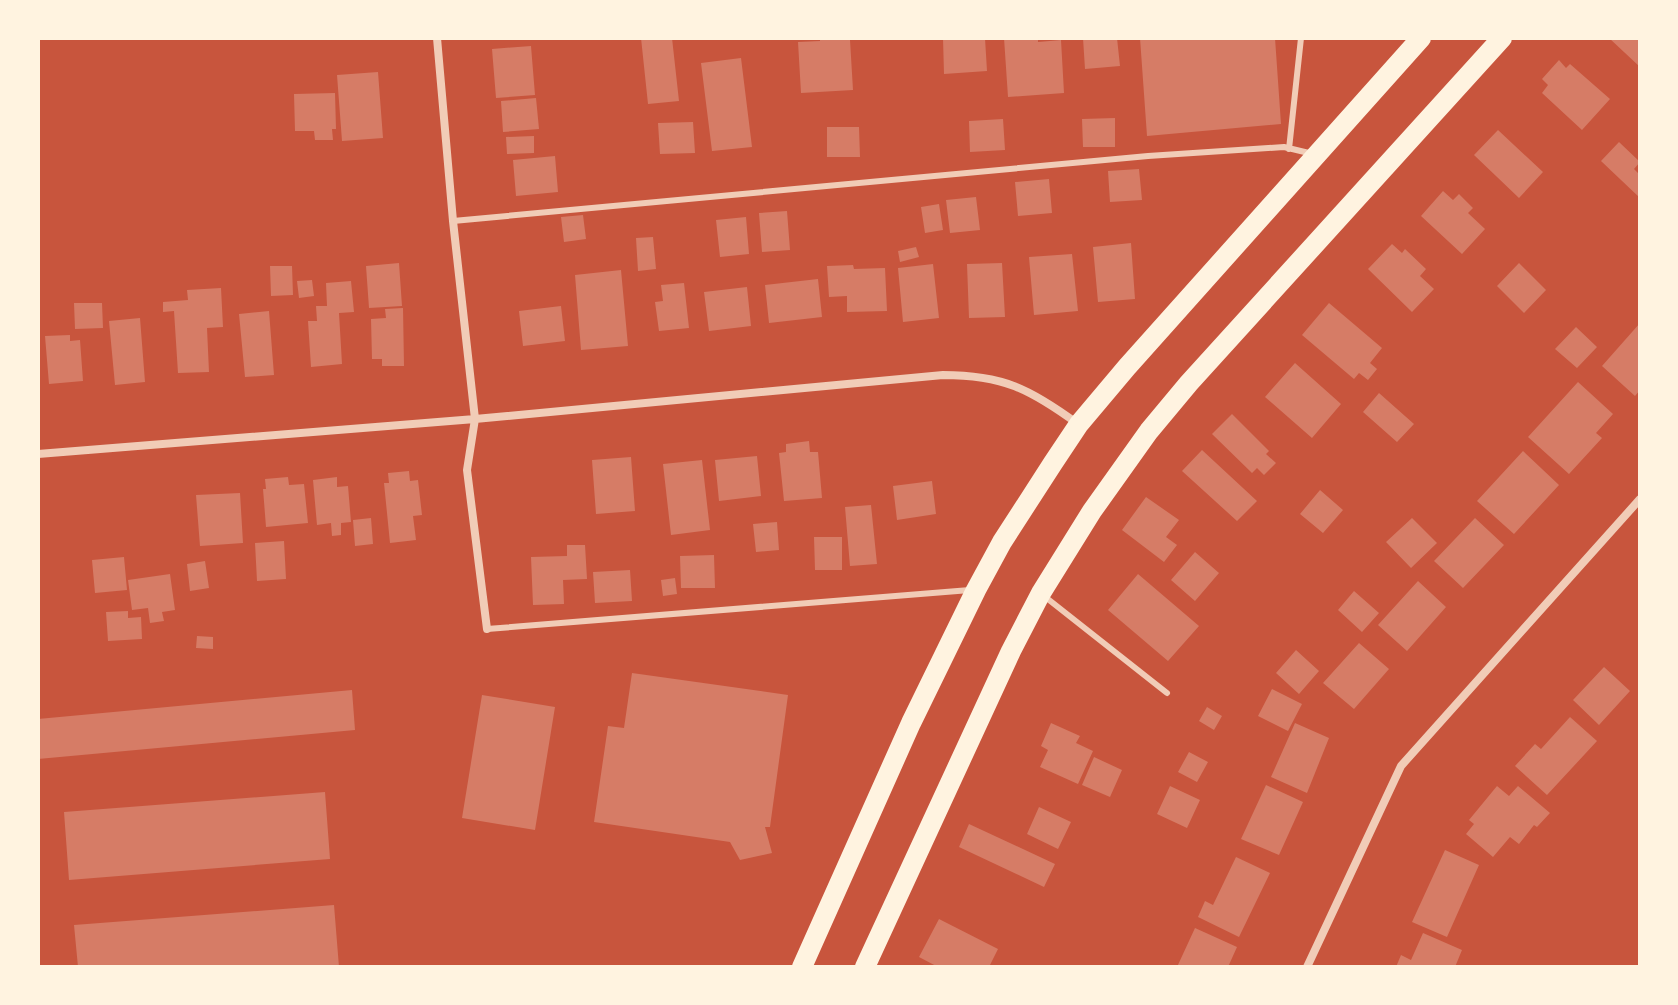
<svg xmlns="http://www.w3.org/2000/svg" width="1678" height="1005" viewBox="0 0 1678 1005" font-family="Helvetica,sans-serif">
	<rect width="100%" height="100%" fill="#c8553d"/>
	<path fill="#d67c66" d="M641 38H672L679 101 648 104Z
		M820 38 850 40 853 90 801 93 798 42 820 41Z
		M943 38H985L987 71 944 74Z
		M1004 38H1038V42L1061 40 1064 93 1008 97Z
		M1083 38H1117L1120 66 1085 69Z
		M1140 38H1275L1281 124 1147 136Z
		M1609 38H1640V67Z
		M531 46 535 95 496 98 492 49Z
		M741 58 752 147 712 151 701 63Z
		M1559 60 1566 68 1570 64 1610 99 1582 130 1542 93 1548 85 1542 79Z
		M378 72 383 138 342 141 337 75Z
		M335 93 336 129H332L333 140H315L314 131H295L294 94Z
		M536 98 539 129 503 132 501 101Z
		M1115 118V147H1083L1082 119Z
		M1003 119 1005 150 970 152 969 121Z
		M693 122 695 153 660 154 658 123Z
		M827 127H859L860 157H827Z
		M1498 130 1543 172 1519 198 1474 155Z
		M534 136V153L507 154 506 137Z
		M1619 142 1640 162 1634 169 1640 175V198L1601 161Z
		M555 156 558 192 516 196 513 160Z
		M1139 169 1142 200 1110 202 1108 171Z
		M1049 179 1052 213 1018 216 1015 182Z
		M1443 191 1453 200 1459 194 1473 208 1468 213 1485 229 1462 254 1421 216Z
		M976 197 980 230 950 233 946 200Z
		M939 204 943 230 925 233 921 207Z
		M787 211 790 250 762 252 759 213Z
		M583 215 586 239 564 242 561 217Z
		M746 217 749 254 720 257 716 220Z
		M653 237 656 269 638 271 636 238Z
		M1131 243 1135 299 1098 302 1093 247Z
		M1392 244 1402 253 1405 249 1426 269 1420 276 1434 289 1412 312 1368 269Z
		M916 247 919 257 900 262 898 251Z
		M1072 254 1078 311 1034 315 1029 257Z
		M399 263 402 306 369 308 366 266Z
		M1002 263 1005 317 969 318 967 264Z
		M1519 263 1546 290 1524 313 1497 286Z
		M933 264 939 318 903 322 898 268Z
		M853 265 854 269 885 268 887 311 847 312V296L829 297 827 266Z
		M270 266H292L293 295 271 296Z
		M621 270 628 346 581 350 575 275Z
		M818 279 822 317 769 323 765 285Z
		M312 280 314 296 299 298 297 281Z
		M351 281 354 312 339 313 342 364 311 367 308 321H317L316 306H327L326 283Z
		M684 283 689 328 659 331 655 302 663 301 661 285Z
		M747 287 751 326 709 331 704 292Z
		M221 288 223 327 207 328 209 372 178 373 174 311 163 312V302L188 300 187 290Z
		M74 303H102L103 328 75 329Z
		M1329 303 1382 348 1370 363 1377 369 1368 380 1359 373 1354 379 1302 335Z
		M561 306 565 341 523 346 519 311Z
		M403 308 404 366H382V359H372L371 319 386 318 385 309Z
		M269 311 274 375 245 377 239 314Z
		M140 318 145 382 115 385 109 321Z
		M1640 323V390L1635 396 1602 366Z
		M1576 327 1597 347 1577 368 1555 349Z
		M70 335V341L80 340 83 381 49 384 45 336Z
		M1295 363 1341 404 1312 438 1265 397Z
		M1578 382 1613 414 1596 433 1602 438 1569 474 1528 437Z
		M1379 393 1414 424 1397 442 1363 412Z
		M1232 414 1269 451 1266 454 1276 463 1264 475 1257 468 1252 473 1212 434Z
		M809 441 810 452H818L822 498 784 501 779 453 786 452V444Z
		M1202 450 1257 501 1237 521 1182 471Z
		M1523 451 1559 485 1514 534 1477 501Z
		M757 456 761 496 719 501 715 460Z
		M631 457 635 511 596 514 592 460Z
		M702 460 710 530 671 535 663 464Z
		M409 471 410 481 418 480 422 515 413 516 416 540 390 543 384 483H389L388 473Z
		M288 477 289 485 304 484 308 523 266 527 263 489H266L265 479Z
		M337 477V487L348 486 351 522 341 523V535L332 536 331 523 317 525 313 480Z
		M932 481 936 514 897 520 893 486Z
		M1320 490 1343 510 1323 533 1300 514Z
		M240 493 243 543 200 546 196 495Z
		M1146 497 1179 520 1166 537 1177 545 1164 562 1122 530Z
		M871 505 877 564 850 566 845 507Z
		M371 518 373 544 355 546 353 520Z
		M1412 518 1437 543 1411 568 1386 542Z
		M1475 518 1504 545 1463 588 1434 561Z
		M777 522 779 550 756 552 753 524Z
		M814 537H842V570H815Z
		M284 541 286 579 257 581 255 543Z
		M567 545H585L587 579 563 580 564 604 533 605 531 557 567 556Z
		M1195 552 1219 573 1195 601 1171 580Z
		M714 555 715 588H681L680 556Z
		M124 557 127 590 95 593 92 560Z
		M205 561 209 588 190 591 187 564Z
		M630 570 632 601 595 603 593 572Z
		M170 574 175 610 162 612 164 621 150 623 148 608 132 610 128 580Z
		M1138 574 1199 626 1168 661 1108 610Z
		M675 578 677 594 663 596 661 580Z
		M1418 581 1446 607 1407 651 1378 625Z
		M1354 591 1379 613 1362 632 1338 610Z
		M128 611V618L141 617 142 639 108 641 106 612Z
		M197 636 213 637V649L196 648Z
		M1359 643 1389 669 1354 709 1323 683Z
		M1296 650 1319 671 1299 694 1276 673Z
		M1604 667 1630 691 1599 725 1573 700Z
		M632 673 788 695 770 827H765L772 853 740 860 730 842 594 822 608 726 624 728Z
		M1272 689 1302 704 1288 731 1258 716Z
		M352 690 355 730 38 759V719Z
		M482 695 555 707 535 830 462 818Z
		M1207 707 1222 716 1214 730 1199 721Z
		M1570 717 1597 741 1547 795 1515 766 1535 744 1541 749Z
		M1051 723 1080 736 1076 743 1093 751 1078 784 1040 767 1048 750 1041 746Z
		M1295 723 1329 738 1307 793 1271 777Z
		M1189 752 1208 762 1197 782 1178 772Z
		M1094 757 1122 770 1110 797 1082 785Z
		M1266 785 1303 802 1279 855 1241 839Z
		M1170 786 1200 800 1187 828 1157 814Z
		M1497 786 1509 796 1518 786 1550 813 1537 827 1534 825 1519 844 1510 837 1493 857 1466 834 1474 824 1469 820Z
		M325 792 330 859 69 880 64 812Z
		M1039 807 1071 822 1058 849 1027 834Z
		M969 824 1055 864 1044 887 959 847Z
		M1445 850 1479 865 1447 937 1412 922Z
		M1236 857 1270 873 1239 937 1198 917 1205 901 1213 905Z
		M334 905 339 967H78L74 925Z
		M939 919 998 949 989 967H938L919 957Z
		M1195 928 1237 947 1228 967H1177Z
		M1423 933 1462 950 1455 967H1396L1401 955 1411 960Z"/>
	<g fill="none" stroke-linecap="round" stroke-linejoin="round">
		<path stroke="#f1ccb7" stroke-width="6" d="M1289 149 1301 38
			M453 221 1148 156 1284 147 1313 154
			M1044 596 1167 693
			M487 629 970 590"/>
		<path stroke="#f1ccb7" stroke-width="8" d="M437 38 453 221 475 419 467 470 487 629
			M38 454 475 419 943 375C1003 375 1030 389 1078 424
			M1307 967 1401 766 1640 499"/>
		<path stroke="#fff3e0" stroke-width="20" d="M802 967 911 723 976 590 1002 542 1053 463 1079 424 1127 367 1421 38
			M865 967 1011 651 1041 593 1092 511 1149 431 1189 383 1502 38"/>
	</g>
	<rect width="1678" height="1005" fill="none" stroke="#fff3e0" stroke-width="80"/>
</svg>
